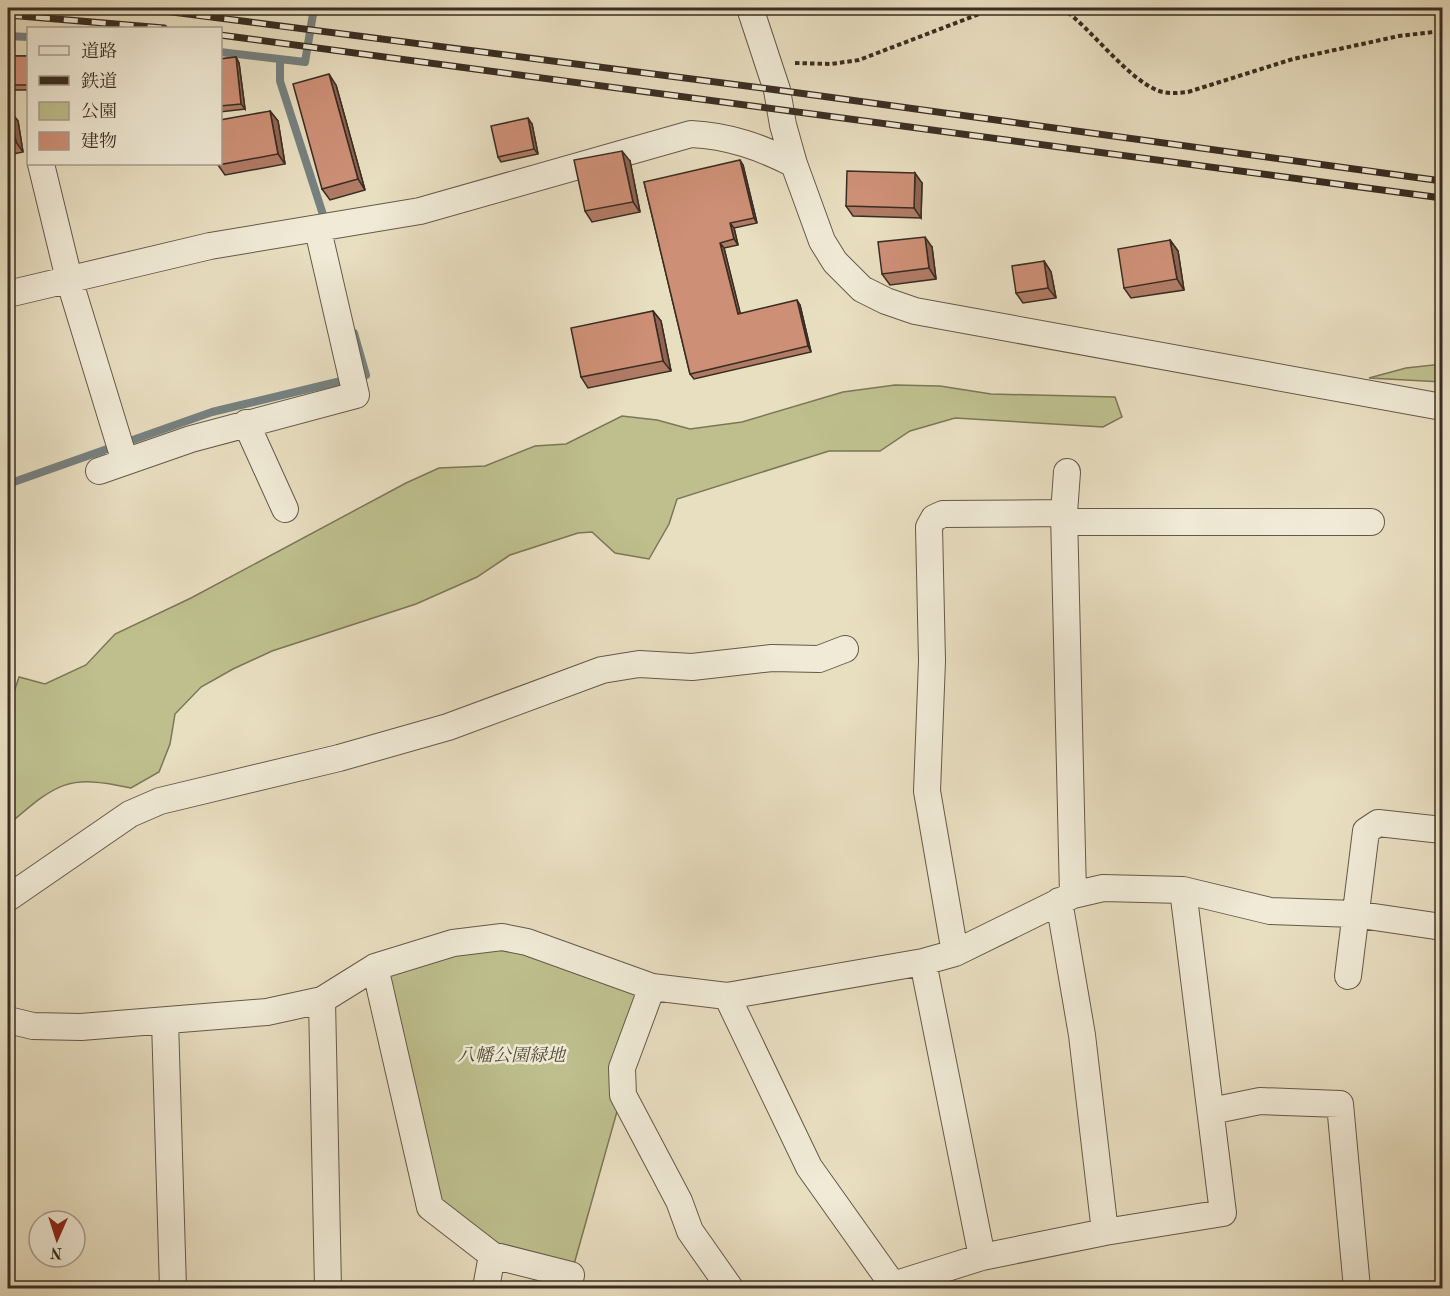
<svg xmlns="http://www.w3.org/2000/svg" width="1450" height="1296" viewBox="0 0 1450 1296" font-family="'Old Standard TT','Noto Serif JP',serif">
	<rect width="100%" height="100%" fill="#e8dec0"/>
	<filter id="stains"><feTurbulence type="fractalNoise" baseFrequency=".00333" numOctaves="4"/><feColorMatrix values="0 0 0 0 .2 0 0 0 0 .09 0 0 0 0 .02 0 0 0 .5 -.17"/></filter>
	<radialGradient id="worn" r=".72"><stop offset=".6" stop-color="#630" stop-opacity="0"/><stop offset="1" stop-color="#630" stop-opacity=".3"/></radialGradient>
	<path fill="#bebf8d" stroke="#7c7658" stroke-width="1.5" d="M1442 364V382L1369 378 1406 368Z
		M895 385 940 386 991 394 1115 397 1122 417 1103 427 955 418 910 431 880 451H829L677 499 669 524 649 559 615 553 592 532 578 533 510 555 477 577 416 604 272 651 233 669 201 687 175 714 170 744 159 772 131 788C67 774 57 783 8 825V710L19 677 45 684 86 665 115 634 191 598 406 483 439 468 485 466 535 446 566 444 622 416 657 420 690 429 742 422 843 392Z
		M477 939 652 987 571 1275 492 1255 430 1207 375 968Z"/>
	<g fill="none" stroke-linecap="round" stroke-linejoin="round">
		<path stroke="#768180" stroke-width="8" d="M8 36 28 37
			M220 52 305 62 314 8
			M280 61V81L326 224
			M8 484 212 412 366 375 354 333"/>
		<defs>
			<path id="minor" d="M750 8 777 90 783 125 794 164 822 241 835 262 862 289 886 301 915 311 1442 407
				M41 164 69 279 125 462
				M8 294 210 246 420 211 691 134C730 136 760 147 794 164
				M246 423 285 509
				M99 471 191 439 356 395 318 230
				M1067 472 1064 513 1073 895
				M1066 522H1371
				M8 898 130 814 160 801 339 758 448 727 602 670 639 664 692 667 772 658 819 659 845 649
				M1059 901 1082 1035 1105 1232
				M955 953 927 791 932 661 929 527 934 518 943 514 1064 513
				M923 962 982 1257
				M375 967 430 1207 492 1255 571 1275 568 1288
				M1348 976 1366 831 1378 823 1442 830
				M652 987 622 1068 623 1095 679 1201 690 1231 730 1288
				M727 996 809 1167 895 1288
				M322 1000 328 1288
				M8 1020 33 1026 81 1027 267 1012 322 1000 375 967 453 943 502 937 527 942 652 987 727 996 923 962 955 953 1073 895 1103 888 1183 890 1270 911 1354 914 1442 927
				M165 1021 173 1288
				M1211 1111 1260 1101 1340 1104 1357 1288
				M893 1285 982 1257 1105 1232 1223 1213 1183 890
				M486 1288 492 1255"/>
		</defs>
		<use href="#minor" stroke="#65594a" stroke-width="28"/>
		<path stroke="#392d22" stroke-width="4" stroke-dasharray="4.5 3" stroke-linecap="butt" d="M1062 8C1092 29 1127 79 1159 91 1169 94 1178 93 1188 92L1293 59 1399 36 1442 31
			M795 63 831 64 859 60 995 8"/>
		<use href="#minor" stroke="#f0ead6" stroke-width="26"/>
		<defs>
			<path id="rail" d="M141 8 777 90 1442 181
				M8 15 164 28
				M220 35 1442 198"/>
		</defs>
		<use href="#rail" stroke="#392d22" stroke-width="7"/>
		<use href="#rail" stroke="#f0ead6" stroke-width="4.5" stroke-dasharray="14" stroke-linecap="butt"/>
	</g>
	<path fill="#b07b65" stroke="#392d22" stroke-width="1.5" d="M8 56H28V90H8Z
		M236 57 239 63 245 109 220 112V59Z
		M336 85 365 190 330 200 322 189Z
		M8 111H10L18 121 23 152 8 155Z
		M270 111 278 121 285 164 225 175 218 165Z
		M532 124 538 154 501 162 498 157Z
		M630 161 640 212 592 222 585 211Z
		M743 165 757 223 734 228 738 245 724 248 740 314 800 305 811 352 694 379 690 374 644 182Z
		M922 183 921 218 853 216 846 206Z
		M1170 240 1178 251 1184 290 1131 298 1124 288Z
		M932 247 936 279 890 285 882 274Z
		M1044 261 1051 272 1056 298 1023 303 1016 293Z
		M653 311 661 321 671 371 588 388 581 377Z"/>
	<path fill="#906453" stroke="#392d22" stroke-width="1.5" d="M236 57 239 63 245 109 241 104Z
		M329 74 336 85 365 190 358 179Z
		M10 111 18 121 23 152 16 142Z
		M270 111 278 121 285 164 278 154Z
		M528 118 532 124 538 154 534 149Z
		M622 151 630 161 640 212 633 202Z
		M740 160 743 165 757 223 754 218Z
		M915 173 922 183 921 218 914 208Z
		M730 223 734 228 738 245 734 239Z
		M925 237 932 247 936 279 929 268Z
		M1170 240 1178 251 1184 290 1177 279Z
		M720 243 724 248 742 320 738 314Z
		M1044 261 1051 272 1056 298 1048 288Z
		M797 300 800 305 811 352 808 346Z
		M653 311 661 321 671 371 663 361Z"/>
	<path fill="#cd8f76" stroke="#392d22" stroke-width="1.5" d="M8 56H28V85H8Z
		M236 57 241 104 220 106V59Z
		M329 74 358 179 322 189 293 84Z
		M8 111H10L16 142 8 143Z
		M270 111 278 154 218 165V164H220V120Z
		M528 118 534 149 498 157 491 126Z
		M622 151 633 202 585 211 574 160Z
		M740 160 754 218 730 223 734 239 720 243 738 314 797 300 808 346 690 374 644 182Z
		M847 171 915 173 914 208 846 206Z
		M925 237 929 268 882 274 878 242Z
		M1170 240 1177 279 1124 288 1118 249Z
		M1044 261 1048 288 1016 293 1012 266Z
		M653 311 663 361 581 377 571 328Z"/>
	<g text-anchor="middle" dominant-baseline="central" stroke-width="5" stroke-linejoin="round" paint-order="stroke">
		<g font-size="18" font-style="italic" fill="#544a37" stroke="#f0ead6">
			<text x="511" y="1056">八幡公園緑地</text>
		</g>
	</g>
	<rect width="1450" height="1296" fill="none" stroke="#e8dec0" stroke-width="30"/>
	<rect x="9" y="9" width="1432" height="1278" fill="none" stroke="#392d22" stroke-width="3"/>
	<rect x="15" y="15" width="1420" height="1266" fill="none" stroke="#392d22" stroke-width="1.5"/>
	<rect x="27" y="27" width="195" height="138" fill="#f0ead6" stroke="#a79e8e" stroke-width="1.5"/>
	<rect x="39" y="46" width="30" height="9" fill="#f0ead6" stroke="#a79e8e" stroke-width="1.5"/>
	<text x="81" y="57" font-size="18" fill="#392d22">道路</text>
	<rect x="39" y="76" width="30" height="9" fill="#392d22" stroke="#a79e8e" stroke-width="1.5"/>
	<text x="81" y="87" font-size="18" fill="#392d22">鉄道</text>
	<rect x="39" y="102" width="30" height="18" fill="#bebf8d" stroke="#a79e8e" stroke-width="1.5"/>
	<text x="81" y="117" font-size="18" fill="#392d22">公園</text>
	<rect x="39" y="132" width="30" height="18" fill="#cd8f76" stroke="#a79e8e" stroke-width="1.5"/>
	<text x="81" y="147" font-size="18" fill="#392d22">建物</text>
	<g transform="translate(57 1239) rotate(183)"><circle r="28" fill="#f0ead6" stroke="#a79e8e" stroke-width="1.5"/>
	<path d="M0-4.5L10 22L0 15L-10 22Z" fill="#8f2418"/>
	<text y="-9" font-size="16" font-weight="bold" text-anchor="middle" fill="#392d22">N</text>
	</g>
	<rect width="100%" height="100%" filter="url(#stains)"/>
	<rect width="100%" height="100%" fill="url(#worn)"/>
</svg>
